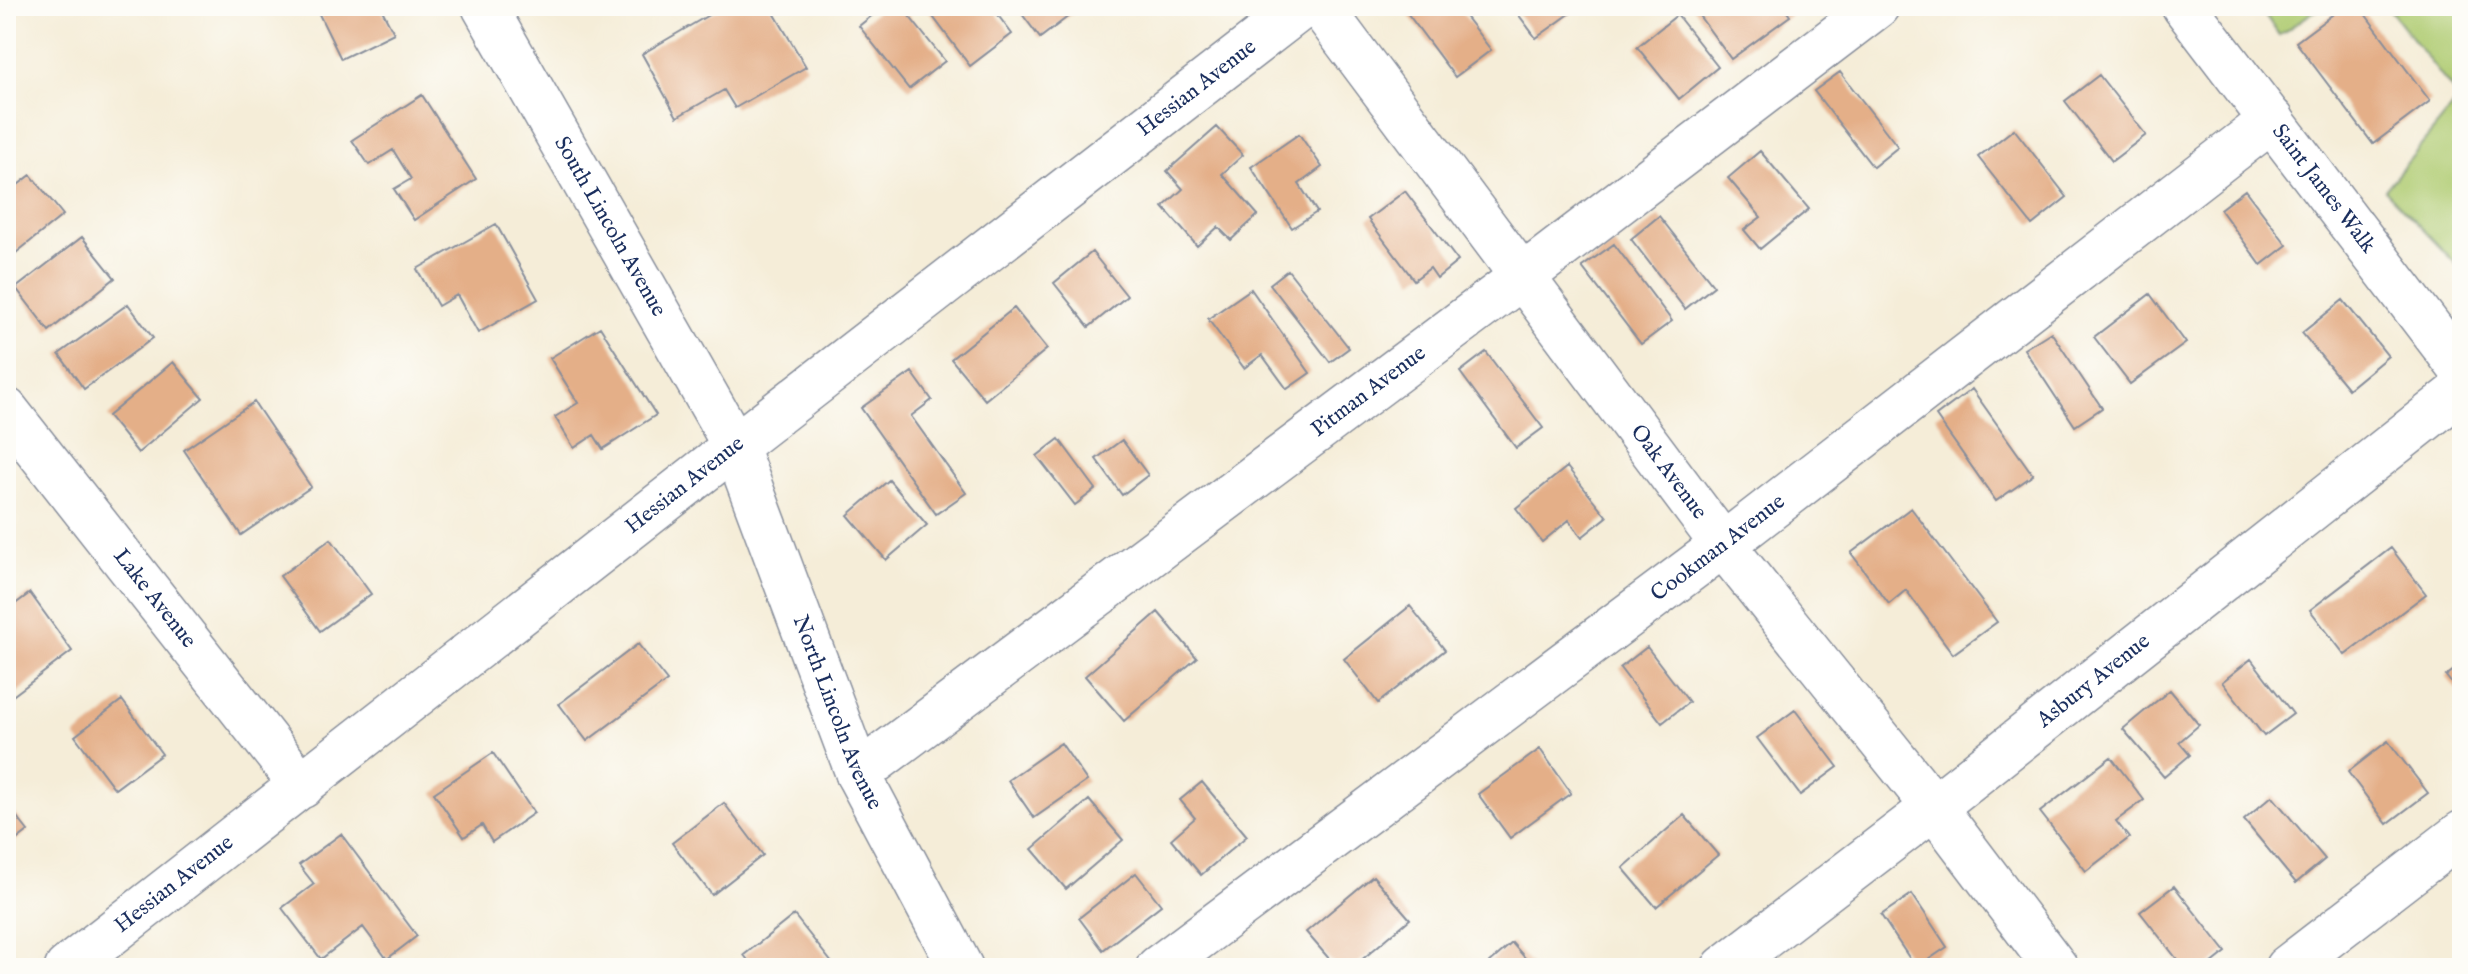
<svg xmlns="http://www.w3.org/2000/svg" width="2468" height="974" viewBox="0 0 2468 974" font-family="'IM FELL English',serif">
	<rect width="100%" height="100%" fill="#fdfcf7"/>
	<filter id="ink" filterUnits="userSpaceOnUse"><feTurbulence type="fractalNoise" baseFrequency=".0125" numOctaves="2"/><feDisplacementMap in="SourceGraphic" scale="16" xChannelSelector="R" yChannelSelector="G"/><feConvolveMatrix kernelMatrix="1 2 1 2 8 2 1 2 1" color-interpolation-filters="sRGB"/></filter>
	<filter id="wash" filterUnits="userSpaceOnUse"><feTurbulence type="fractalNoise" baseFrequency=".006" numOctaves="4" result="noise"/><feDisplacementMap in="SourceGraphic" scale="32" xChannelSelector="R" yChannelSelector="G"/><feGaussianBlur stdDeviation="1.8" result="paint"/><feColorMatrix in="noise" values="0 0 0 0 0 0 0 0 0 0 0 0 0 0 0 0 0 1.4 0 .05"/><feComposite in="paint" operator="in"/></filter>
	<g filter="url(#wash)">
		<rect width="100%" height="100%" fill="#f5edd8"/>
		<path fill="#b0cc73" stroke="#667e68" stroke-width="2" d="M2259 6H2322L2279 35Z
			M2387 6H2462V270L2385 190 2459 99Z"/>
		<g id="blocks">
			<path fill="#e4af88" d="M315 6H380L394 33 341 59Z
				M724 6H770L806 67 735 108 724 90 677 117 642 54Z
				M884 6H901L945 61 909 89 859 26Z
				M925 6H991L1012 34 970 66Z
				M1016 6H1082L1040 38Z
				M1402 6H1457L1491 50 1455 77Z
				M1512 6H1572L1575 10 1536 38Z
				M1692 6H1783L1790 16 1731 59Z
				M2344 6H2359L2430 101 2373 144 2296 42Z
				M1677 15 1718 67 1679 99 1637 47Z
				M1840 72 1898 147 1873 167 1814 91Z
				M2099 75 2146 135 2112 161 2065 101Z
				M422 95 476 179 414 220 394 189 411 179 393 150 369 165 352 140Z
				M1217 127 1243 155 1222 174 1258 215 1231 240 1218 227 1197 246 1163 207 1183 189 1167 171Z
				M2014 129 2067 197 2032 225 1978 157Z
				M1299 134 1322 167 1299 184 1317 212 1292 228 1251 167Z
				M1760 151 1809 209 1760 249 1744 230 1761 217 1728 178Z
				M31 175 63 215 6 261V194Z
				M2245 190 2287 245 2261 265 2220 209Z
				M1405 191 1458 261 1437 278 1430 268 1414 280 1368 219Z
				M1659 216 1714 286 1685 309 1631 239Z
				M496 224 538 299 478 333 457 295 438 306 417 269Z
				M82 237 115 278 49 331 16 288Z
				M1614 244 1672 321 1641 344 1582 267Z
				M1092 252 1127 296 1089 327 1054 283Z
				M1288 270 1349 348 1330 362 1270 284Z
				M1251 289 1310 373 1287 389 1262 355 1244 368 1208 319Z
				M2150 294 2186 343 2130 384 2094 337Z
				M2343 300 2388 356 2348 389 2302 333Z
				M128 304 153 338 84 389 59 354Z
				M1014 308 1047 349 985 400 951 359Z
				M600 327 656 415 603 449 594 435 574 448 555 417 578 403 550 358Z
				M2051 332 2102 408 2075 426 2024 349Z
				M1486 352 1543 428 1516 448 1460 372Z
				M173 362 203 398 138 453 108 416Z
				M912 372 932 400 911 416 966 493 936 514 861 408Z
				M1972 389 2033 475 1996 501 1936 416Z
				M254 402 311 487 241 535 184 450Z
				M1059 439 1096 489 1075 505 1037 456Z
				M1122 440 1148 475 1122 495 1096 459Z
				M1567 467 1607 517 1582 537 1569 520 1542 542 1516 508Z
				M889 480 927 525 886 560 848 515Z
				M1911 508 1997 622 1953 654 1906 590 1889 604 1851 553Z
				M331 539 371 594 320 631 280 576Z
				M2391 548 2426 594 2345 655 2310 610Z
				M30 593 72 651 6 701V611Z
				M1410 606 1445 650 1378 703 1344 659Z
				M1158 612 1197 658 1124 721 1085 676Z
				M638 644 667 681 587 741 559 704Z
				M1647 647 1689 702 1662 723 1620 668Z
				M2251 659 2293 714 2264 736 2222 682Z
				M2462 664V697L2446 676Z
				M2170 690 2199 725 2179 742 2190 755 2164 777 2123 729Z
				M122 700 162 754 115 789 75 736Z
				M1795 710 1838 767 1800 795 1757 738Z
				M2388 741 2428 793 2387 824 2348 772Z
				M1061 743 1087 781 1034 818 1008 780Z
				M1540 749 1571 793 1510 838 1478 794Z
				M493 753 534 813 492 842 482 825 464 837 434 793Z
				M2111 757 2144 800 2116 821 2129 838 2086 871 2040 812Z
				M1202 782 1247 836 1201 875 1171 839 1195 818 1180 800Z
				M2272 796 2325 859 2296 883 2244 820Z
				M1089 800 1123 840 1066 889 1032 849Z
				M6 803 28 831 6 848Z
				M724 803 763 855 712 895 672 843Z
				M1684 815 1718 855 1656 907 1623 868Z
				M341 834 417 936 387 959 363 927 321 959 282 908 314 884 299 865Z
				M1136 873 1161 905 1103 950 1079 918Z
				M1373 876 1410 919 1352 968H1337L1306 932Z
				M2174 886 2226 952 2206 968H2184L2140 912Z
				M1912 894 1947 947 1916 968 1881 915Z
				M794 915 836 968H754L744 955Z
				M1512 943 1534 968H1493L1489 963Z"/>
		</g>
	</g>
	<g filter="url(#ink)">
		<use href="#blocks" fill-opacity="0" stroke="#888e9b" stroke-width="2"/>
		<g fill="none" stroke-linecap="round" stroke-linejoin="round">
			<defs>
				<g id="minor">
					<path id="s1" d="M484 6 735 446 858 774 961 968"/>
					<path id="s2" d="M1320 6 1723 545 1934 807 2056 968"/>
					<path id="s3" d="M2184 6 2462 370"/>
					<path id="s4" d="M6 410 302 786"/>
					<path id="s5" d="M858 774 1523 276 1877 6"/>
					<path id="s6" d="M1158 968 1723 545 2272 120"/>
					<path id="s7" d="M1724 968 1934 807 2462 390"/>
					<path d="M2287 968 2462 833"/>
				</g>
				<g id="major">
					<path id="s8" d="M67 968 735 446 1303 6"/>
				</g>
			</defs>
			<use href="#minor" stroke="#888e9b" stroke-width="47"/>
			<use href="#major" stroke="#888e9b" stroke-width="47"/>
			<use href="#minor" stroke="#fff" stroke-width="44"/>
			<use href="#major" stroke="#fff" stroke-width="44"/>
		</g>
	</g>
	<g text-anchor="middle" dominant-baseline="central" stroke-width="8" stroke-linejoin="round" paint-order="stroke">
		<g font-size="22" fill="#1b2f5e" stroke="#fdfcf7">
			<text stroke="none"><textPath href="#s8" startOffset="1432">Hessian Avenue</textPath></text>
			<text stroke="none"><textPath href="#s3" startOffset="230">Saint James Walk</textPath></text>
			<text stroke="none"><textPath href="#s1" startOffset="254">South Lincoln Avenue</textPath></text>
			<text stroke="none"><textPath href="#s5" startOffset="638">Pitman Avenue</textPath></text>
			<text stroke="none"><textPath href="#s2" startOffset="582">Oak Avenue</textPath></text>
			<text stroke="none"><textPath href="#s8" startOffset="784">Hessian Avenue</textPath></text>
			<text stroke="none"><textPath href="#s6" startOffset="700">Cookman Avenue</textPath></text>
			<text stroke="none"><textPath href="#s4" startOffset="240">Lake Avenue</textPath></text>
			<text stroke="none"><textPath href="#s7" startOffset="468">Asbury Avenue</textPath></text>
			<text stroke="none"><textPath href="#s1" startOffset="792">North Lincoln Avenue</textPath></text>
			<text stroke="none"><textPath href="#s8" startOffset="136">Hessian Avenue</textPath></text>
		</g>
	</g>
	<rect width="2468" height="974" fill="none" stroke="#fdfcf7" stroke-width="32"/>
</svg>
